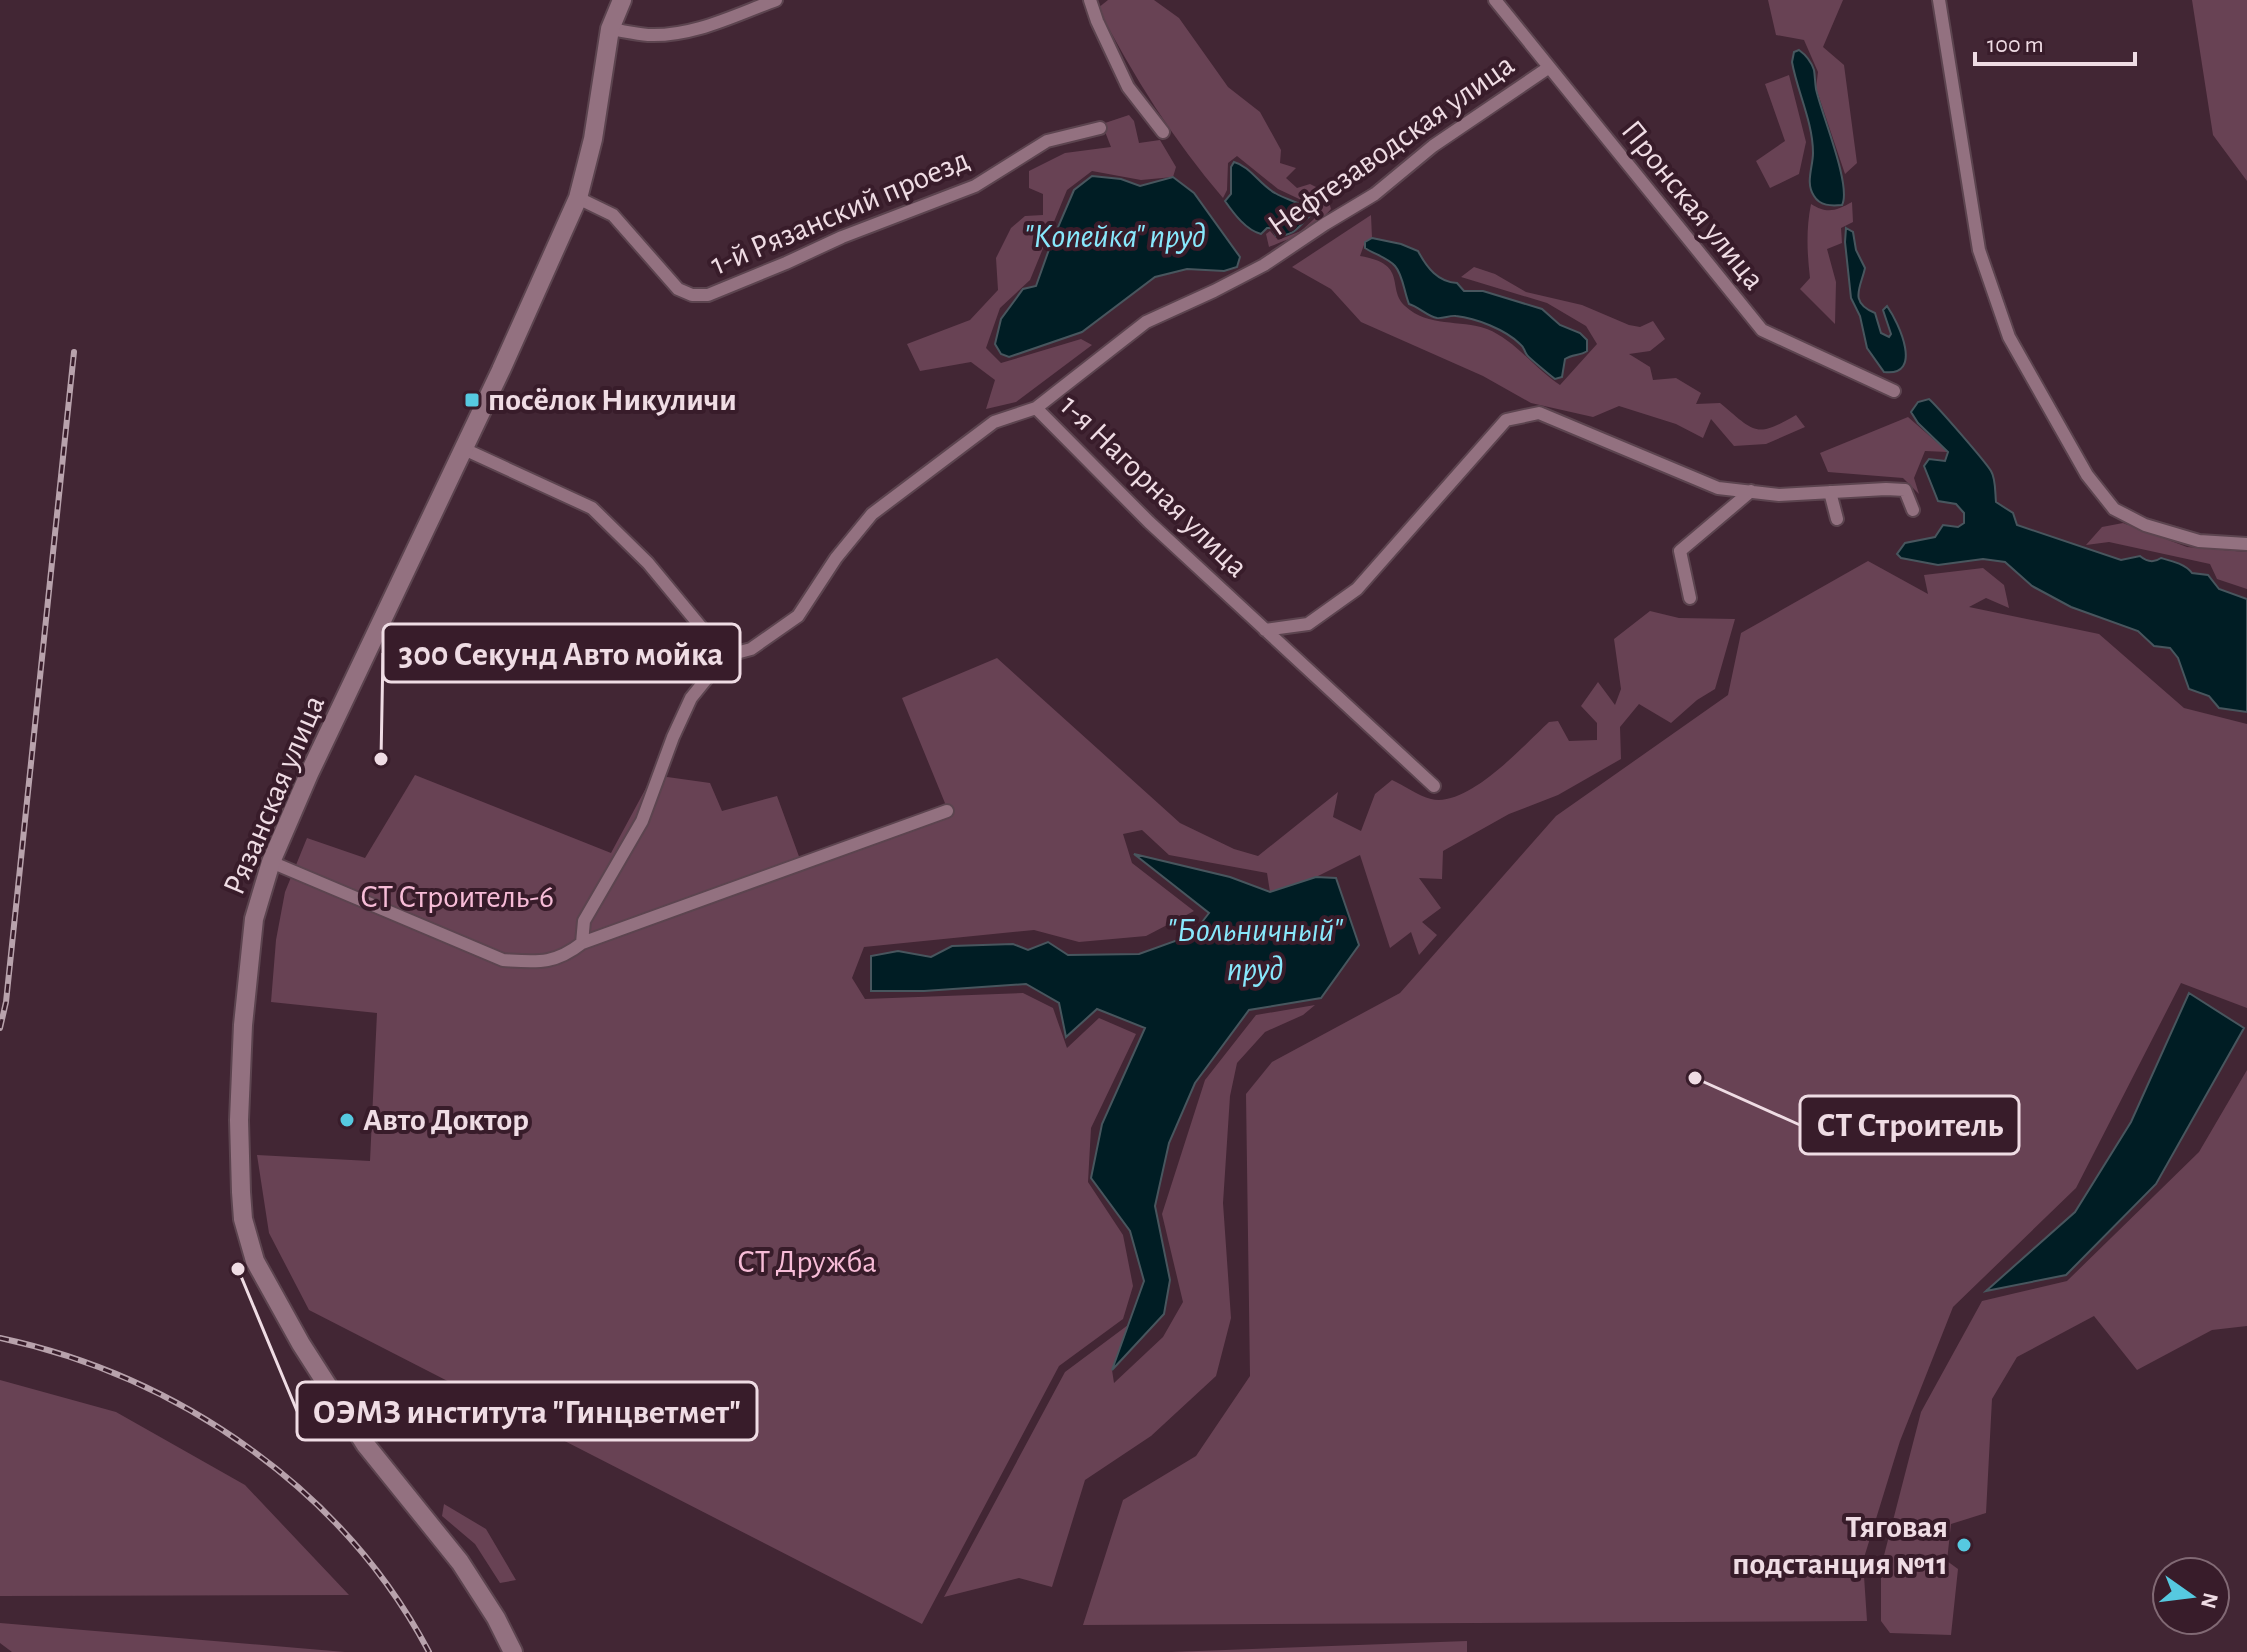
<svg xmlns="http://www.w3.org/2000/svg" width="2247" height="1652" viewBox="0 0 2247 1652" font-family="'Alegreya Sans',sans-serif">
	<rect width="100%" height="100%" fill="#422634"/>
	<path fill="#684254" d="M1108 0H1154L1179 18 1228 87 1260 112 1281 150 1280 163 1296 168 1286 178 1297 188 1310 184 1326 192 1331 209C1311 232 1296 236 1269 247L1266 234 1270 231 1278 240 1301 231 1314 219V206L1278 189 1237 156 1228 163 1227 190 1223 198C1174 141 1133 76 1098 8Z
		M1768 0H1843L1823 47 1844 65 1857 163 1845 174 1816 88 1818 72 1804 40 1776 35Z
		M2192 0H2247V181L2213 135Z
		M1789 75 1806 142 1799 174 1770 188 1756 161 1785 141 1765 84Z
		M1129 115 1134 121 1139 143 1160 140 1176 167 1173 177 1141 180 1092 171 1067 190 1030 280 1000 308 986 348 1001 363 1081 339 1092 345 1016 402 986 409 995 380 971 362 920 371 907 344 970 320 998 290 996 258 1011 228 1025 216 1043 215V194L1029 188V171L1065 153 1111 147 1102 124Z
		M1852 202 1853 222 1841 228 1842 243 1827 249 1836 282 1835 324 1800 289 1810 278C1807 252 1806 229 1811 204 1827 214 1836 211 1852 202Z
		M1371 215 1372 238 1365 242 1360 256C1409 264 1386 288 1405 306 1429 328 1459 319 1487 329 1515 340 1535 369 1560 385L1597 344 1586 326 1547 303 1461 277 1474 267 1495 274 1526 292 1582 305 1629 325 1640 327 1653 321 1665 339 1650 351 1629 354 1650 367 1653 380 1676 378 1701 393 1696 404 1720 403C1755 432 1755 439 1796 415L1805 427 1766 444 1734 446 1711 419 1703 438 1676 424 1619 406 1593 417 1531 403 1483 376 1361 322 1331 289 1292 267Z
		M1908 417 1948 452 1925 451 1914 478 1919 494 1903 478 1828 472 1820 453Z
		M2123 523 2187 547 2247 552V589L2217 579 2210 564 2109 542 2086 545 2102 527Z
		M1868 561 1928 594 1924 575 1983 568 2004 585 2009 608 1986 598 1969 607 2099 634 2184 708 2247 724V1008L2181 983 2076 1188 1953 1307 1900 1441 1863 1561 1867 1621 1083 1625 1123 1500 1196 1456 1250 1376 1246 1094 1272 1062 1400 993 1556 816 1728 695 1741 633Z
		M1650 611 1679 618 1735 619 1715 689 1697 700 1671 723 1639 704 1620 727 1621 759 1558 795 1509 814 1443 851 1442 879 1419 878 1441 908 1422 922 1437 935 1419 955 1411 932 1390 948 1360 855 1316 877 1270 892 1267 873 1169 855 1142 830 1123 834 1132 863 1194 911 1146 936 1079 942 1034 930 864 947 852 978 865 999 1023 993 1053 1008 1067 1048 1099 1018 1136 1034 1091 1128 1088 1182 1123 1235 1133 1286 1123 1319 1059 1366 922 1624 309 1310 269 1233 257 1155 370 1161 377 1013 271 1002 276 940 285 892 307 838 365 858 415 775 611 853 653 775 710 783 722 811 777 796 801 862 947 808 902 698 997 658 1180 823 1234 849 1258 856 1338 792 1333 817 1361 831 1375 794 1392 780C1404 785 1418 796 1431 799 1468 808 1523 746 1549 722L1558 721 1569 741 1597 740V723L1581 706 1598 682 1615 705 1621 689 1614 639Z
		M1315 1005 1303 1015 1265 1032 1237 1063 1230 1096 1223 1203 1231 1318 1216 1376 1151 1436 1085 1480 1052 1587 1019 1578 944 1597 1065 1372 1128 1325 1112 1370 1114 1383 1163 1337 1183 1302 1162 1214 1205 1080 1256 1015Z
		M2247 1070V1326L2212 1330 2137 1370 2094 1316 2017 1357 1992 1399 1986 1513 1951 1524 1947 1561 1958 1569 1951 1635 1890 1633 1881 1621V1567L1921 1412 1982 1301 2067 1281 2199 1152Z
		M0 1380 116 1412 245 1485 349 1595 0 1596Z
		M444 1504 486 1529 516 1580 500 1583 475 1544 442 1516Z
		M0 1623 345 1652H12L0 1643Z
		M1467 1641V1652H1171Z"/>
	<path fill="#001d24" stroke="#48565e" stroke-width="2" d="M1799 50C1806 55 1811 61 1814 70 1815 76 1815 83 1816 89 1821 113 1852 186 1842 205 1831 206 1820 206 1814 196 1805 183 1813 167 1813 153 1813 122 1797 91 1792 62L1794 52Z
		M1234 162C1250 166 1260 185 1275 193 1287 200 1299 202 1311 210V215C1298 226 1296 236 1276 236L1272 228H1267L1261 234C1246 230 1234 214 1225 201L1231 194V167Z
		M1092 176 1121 179 1140 186 1173 177 1194 193 1240 257 1237 267 1224 271 1187 269 1155 277 1082 332 1009 357 1001 354 995 344 1001 319 1023 289 1036 286 1052 241 1074 190Z
		M1846 228 1853 232 1856 250 1865 268C1861 287 1848 302 1875 313L1881 333 1889 337 1891 334 1883 310 1887 306C1899 323 1924 377 1884 372L1867 348 1860 316 1851 298 1845 242Z
		M1372 238 1401 244 1418 251C1427 268 1438 282 1457 283L1464 291H1483L1542 309 1560 325 1580 333 1587 340V351C1580 356 1573 354 1565 359L1562 377 1555 379C1551 376 1529 358 1527 355 1523 349 1525 348 1520 344 1506 330 1476 318 1456 316 1450 315 1443 319 1437 318 1427 316 1419 307 1409 304 1404 292 1403 275 1395 266 1388 258 1374 254 1365 248V242Z
		M1929 399C1937 406 1985 461 1991 471 1996 479 1995 493 1996 502L2013 513 2017 525 2121 560 2140 556C2147 562 2154 563 2161 558 2172 561 2185 564 2192 573L2208 575 2219 589 2247 599V712L2219 708 2209 696 2189 689 2178 658 2170 648 2154 646 2138 631 2071 607 2032 586 2005 562 1983 559 1938 565 1901 558 1897 554 1905 543 1935 537 1943 525 1958 527 1964 523V513L1956 504 1938 501 1924 466 1929 459 1945 461 1948 452 1918 423 1911 412 1918 402Z
		M1134 854 1230 877 1270 892 1316 877 1336 878 1359 945 1321 998 1249 1010 1195 1083 1169 1143 1155 1206 1170 1280 1164 1314 1112 1370 1144 1281 1130 1231 1091 1178 1102 1124 1145 1028 1097 1009 1066 1037 1059 1003 1026 984 924 991H871V956L898 951 931 957 952 946 1013 944 1028 950 1048 942 1068 955 1139 954 1192 935 1209 913Z
		M2189 993 2244 1028 2156 1184 2066 1275 1986 1291 2075 1212 2131 1122Z"/>
	<g fill="none" stroke-linecap="round" stroke-linejoin="round">
		<defs>
			<path id="street" d="M1090 0 1097 21 1128 87 1163 132
				M1495 0 1762 330 1894 391
				M1939 0 1979 250 2009 337 2087 475 2114 509 2145 525 2199 541 2247 544
				M610 29C623 31 636 34 648 35 693 37 735 15 776 0
				M578 198 613 215 678 289 692 295H708L786 263 842 237 975 186 1047 141 1100 128
				M1036 408 1149 522 1434 786
				M464 449 592 508 648 563 725 656
				M1830 492 1837 519
				M1690 598 1680 551 1751 491
				M1265 630 1308 624 1357 589 1506 420 1539 413 1718 488 1779 495 1886 489 1905 490 1913 510
				M271 862 503 960C537 962 554 965 582 943L947 811
				M582 943 584 921 642 821 673 737 691 698 725 656 751 649 798 616 836 558 872 514 994 422 1036 408 1146 322 1214 291 1264 265 1325 224 1375 194 1433 146 1548 68"/>
			<path id="secondary" d="M513 1652 496 1618 460 1562 365 1444 301 1344 255 1261 243 1219 241 1192 239 1120 243 1025 254 919 271 862 309 774 501 370 578 198 593 139 610 29 622 0"/>
		</defs>
		<use href="#street" stroke="#5c444f" stroke-width="16"/>
		<use href="#secondary" stroke="#5c444f" stroke-width="22"/>
		<use href="#street" stroke="#937180" stroke-width="12"/>
		<use href="#secondary" stroke="#937180" stroke-width="18"/>
		<defs>
			<path id="rail" d="M0 1028 6 1002 74 352
				M0 1338C178 1376 343 1489 429 1652"/>
		</defs>
		<use href="#rail" stroke="#b8a2ac" stroke-width="6"/>
		<use href="#rail" stroke="#381c2a" stroke-width="3" stroke-dasharray="9" stroke-linecap="butt"/>
	</g>
	<g fill="#56c9e0" stroke="#381c2a" stroke-width="3">
		<rect x="464" y="392" width="16" height="16" rx="4"/>
		<circle cx="347" cy="1120" r="8"/>
		<circle cx="1964" cy="1545" r="8"/>
	</g>
	<g text-anchor="middle" dominant-baseline="central" stroke-width="8" stroke-linejoin="round" paint-order="stroke">
		<g font-size="32" fill="#efdce4" stroke="#381c2a">
			<text transform="translate(1391 145) rotate(-35)">Нефтезаводская улица</text>
			<text transform="translate(1693 205) rotate(51)">Пронская улица</text>
			<text transform="translate(840 212) rotate(-23)">1-й Рязанский проезд</text>
			<text transform="translate(1154 486) rotate(44)">1-я Нагорная улица</text>
			<text transform="translate(274 795) rotate(-67)">Рязанская улица</text>
		</g>
		<g font-size="32" font-weight="bold" fill="#efdce4" stroke="#381c2a" text-anchor="start">
			<text x="488" y="400">посёлок Никуличи</text>
			<text x="363" y="1120">Авто Доктор</text>
			<text x="1948" y="1527" text-anchor="end">Тяговая<tspan x="1948" dy="37">подстанция №11</tspan></text>
		</g>
		<g font-size="32" fill="#f7bcd7" stroke="#381c2a">
			<text x="457" y="897">СТ Строитель-6</text>
			<text x="807" y="1262">СТ Дружба</text>
		</g>
		<g font-size="34" font-style="italic" fill="#88e8fc" stroke="#381c2a">
			<text x="1115" y="237">"Копейка" пруд</text>
			<text x="1255" y="931">"Больничный"<tspan x="1255" dy="39">пруд</tspan></text>
		</g>
	</g>
	<path fill="none" stroke="#efdce4" stroke-width="3" d="M381 759L383 653M1695 1078L1800 1125M238 1269L297 1411"/>
	<g fill="#efdce4" stroke="#381c2a" stroke-width="3">
		<circle cx="381" cy="759" r="8"/>
		<circle cx="1695" cy="1078" r="8"/>
		<circle cx="238" cy="1269" r="8"/>
	</g>
	<g fill="#381c2a" stroke="#efdce4" stroke-width="3">
		<rect x="383" y="624" width="357" height="58" rx="8"/>
		<rect x="1800" y="1096" width="219" height="58" rx="8"/>
		<rect x="297" y="1382" width="460" height="58" rx="8"/>
	</g>
	<g font-size="34" text-anchor="middle" font-weight="bold" fill="#efdce4">
		<text x="561" y="665">300 Секунд Авто мойка</text>
		<text x="1910" y="1136">СТ Строитель</text>
		<text x="527" y="1423">ОЭМЗ института "Гинцветмет"</text>
	</g>
	<g transform="translate(2191 1596) rotate(104)"><circle r="38" fill="#381c2a" stroke="#816974" stroke-width="2"/>
	<path d="M0-6L14 30L0 20L-14 30Z" fill="#56c9e0"/>
	<text y="-12" font-size="22" font-weight="bold" text-anchor="middle" fill="#efdce4">N</text>
	</g>
	<path d="M1975 52v12h160v-12" fill="none" stroke="#efdce4" stroke-width="4"/>
	<text x="1987" y="52" font-size="24" fill="#efdce4" stroke="#381c2a" stroke-width="6" paint-order="stroke">100 m</text>
</svg>
